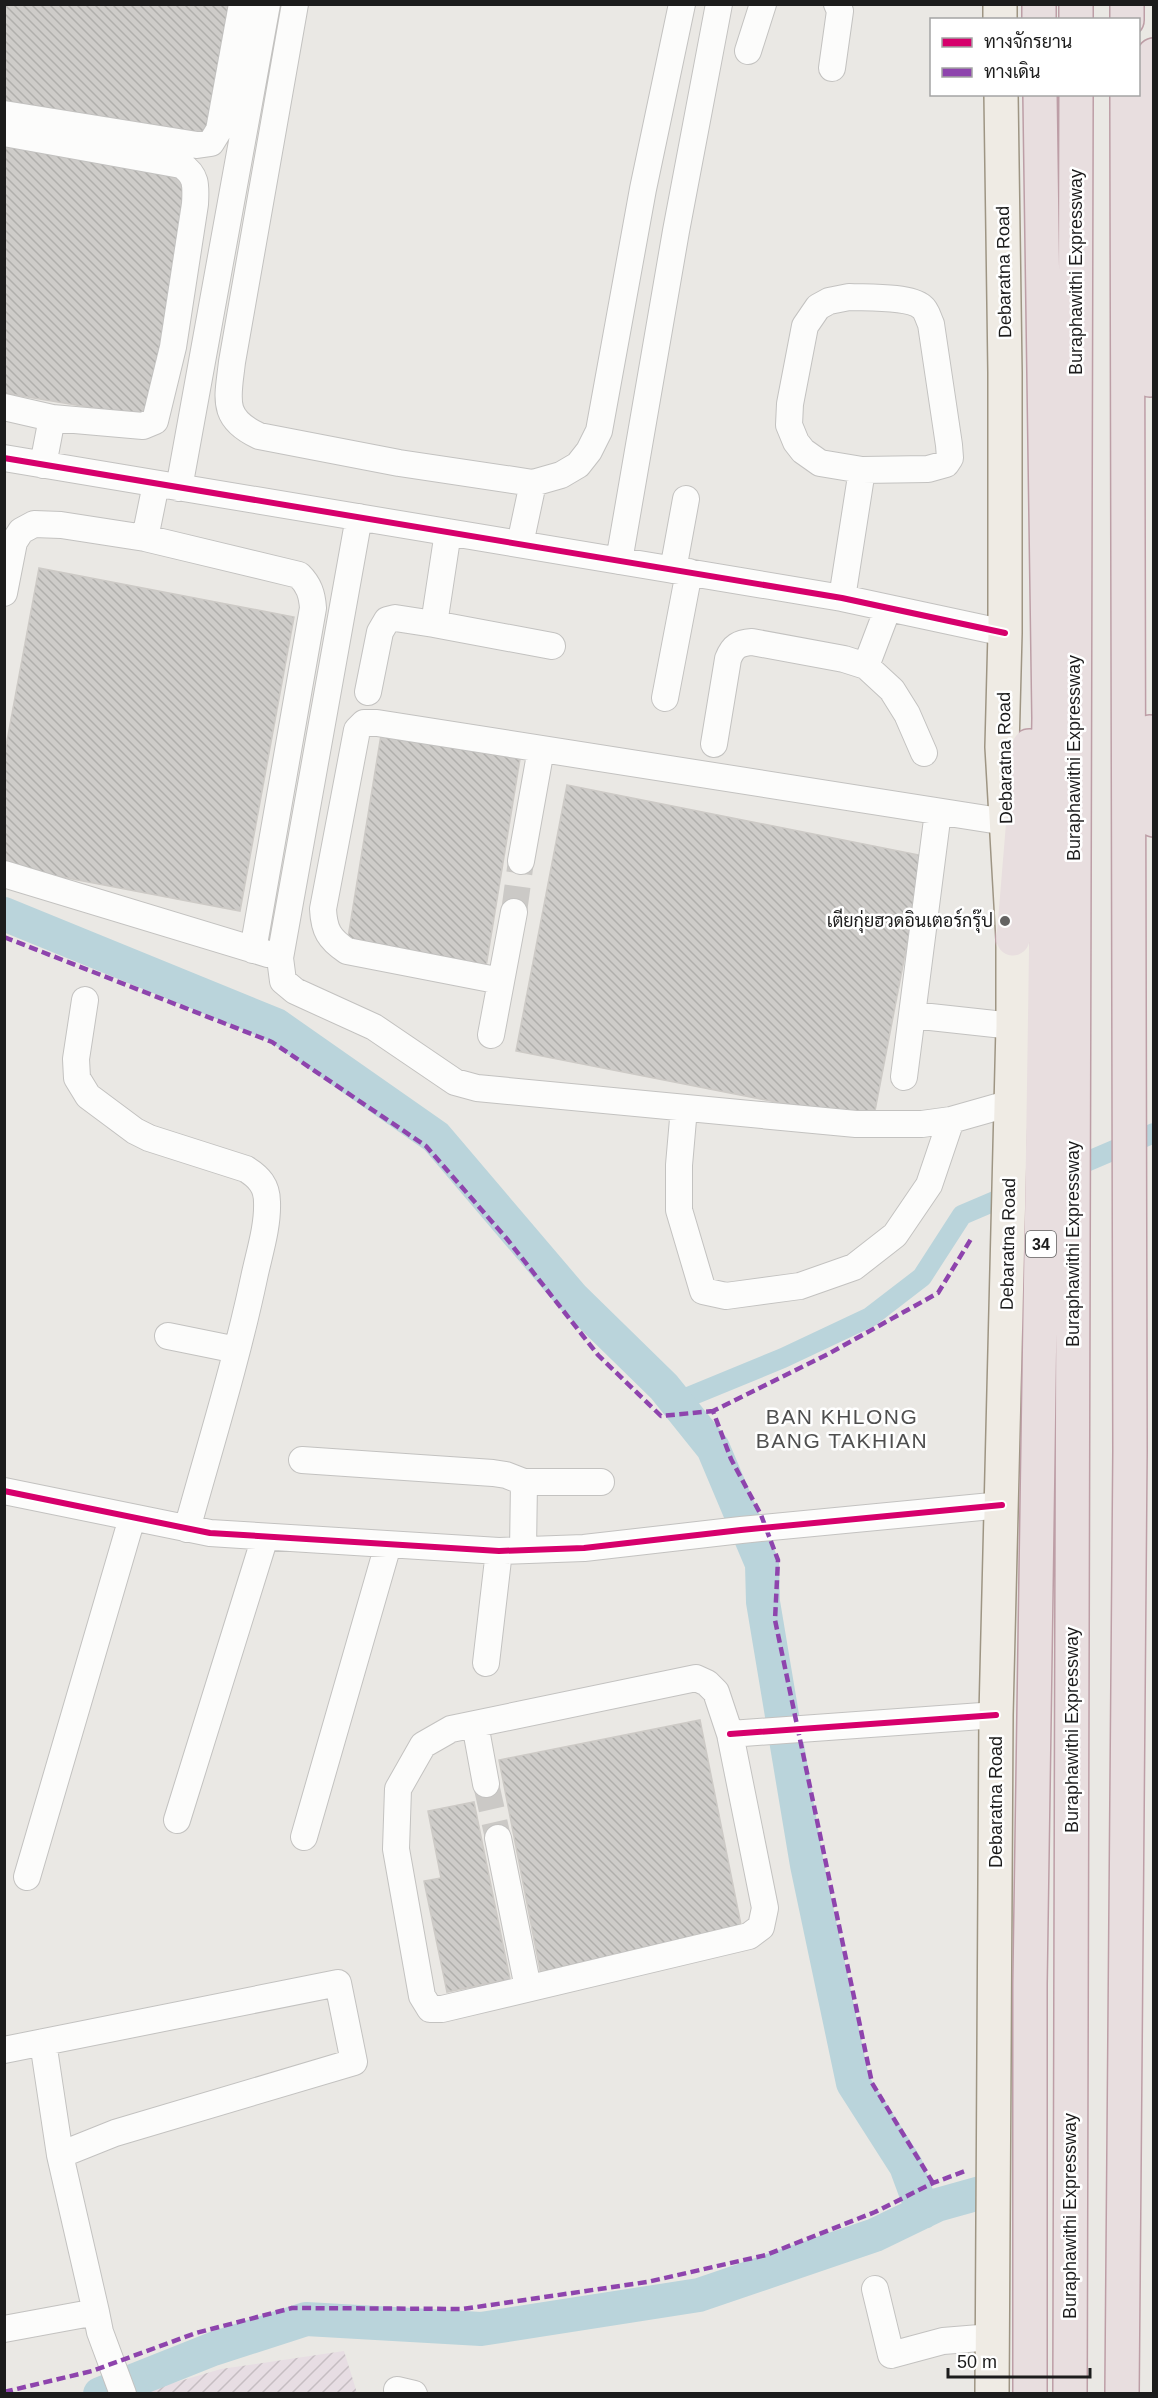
<svg xmlns="http://www.w3.org/2000/svg" width="1158" height="2398" viewBox="0 0 1158 2398" font-family="Arial,Sarabun,sans-serif">
	<defs>
		<pattern id="industrial-furrows" width="10" height="10" patternUnits="userSpaceOnUse" patternTransform="scale(1.5)"><rect width="10" height="10" fill="#e7dde3"/><path d="M-1 1l2-2M0 10L10 0M9 11l2-2" fill="none" stroke="#c6bdc2"/></pattern>
		<pattern id="building-back-hatch" width="6" height="6" patternUnits="userSpaceOnUse" patternTransform="scale(1.5)"><rect width="6" height="6" fill="#ceccc9"/><path d="M-1 5l2 2M0 0l6 6M5-1l2 2" fill="none" stroke="#b0afac"/></pattern>
	</defs>
	<rect width="100%" height="100%" fill="#eae8e4"/>
	<path fill="url(#industrial-furrows)" d="M344 2351 357 2393H139L221 2369Z"/>
	<g fill="none" stroke-linecap="round" stroke-linejoin="round">
		<path stroke="#bad4db" stroke-width="20" d="M1065 1171 1154 1133
			M676 1402 783 1358 870 1317 922 1277 962 1215 1016 1192"/>
		<path stroke="#bad4db" stroke-width="34" d="M4 914 276 1025 436 1137 573 1298 664 1387 713 1448 762 1564 763 1602 807 1865 853 2083 906 2166 923 2212
			M100 2394 213 2349 306 2319 481 2329 699 2295 875 2235 937 2205 980 2193"/>
	</g>
	<path fill="url(#building-back-hatch)" stroke="#cdcac6" stroke-width="1.5" d="M4 4H235L212 142 4 105Z
		M4 146 193 177 154 418 4 393Z
		M39 568 294 617 240 911 4 866V757Z
		M381 735 520 759 485 973 346 950Z
		M567 785 924 856 873 1121 516 1051Z
		M700 1720 743 1935 541 1975 499 1760Z
		M474 1802 510 1979 447 1992 424 1881 441 1878 428 1811Z"/>
	<g fill="none" stroke-linecap="round" stroke-linejoin="round">
		<path stroke="#cbc9c6" stroke-width="26" stroke-dasharray="26 13" stroke-linecap="butt" d="M514 912 521 861
			M486 1784 498 1838"/>
		<defs>
			<path id="minor" d="M295 4 232 362C228 398 220 418 259 436L399 463 533 483 561 475 578 465 589 451 599 431 643 189 682 4
				M748 51 763 4
				M832 68 840 11 837 4
				M4 114 197 145 211 143 219 130 242 4
				M4 133 181 165C197 175 196 186 195 204L173 347 155 421 143 426 52 418 4 407
				M849 297C866 298 909 296 922 307 927 311 928 318 931 324L949 445 950 458 946 464 928 469 862 470 820 463 803 451 796 442 789 425 790 404 805 326 818 307 829 301Z
				M4 458 842 598 1005 633
				M43 465 52 418
				M179 488 267 4
				M359 517 280 958 283 981 295 991 374 1027 455 1082 477 1088 856 1124H922L951 1120 1011 1103
				M448 532 434 624 552 646
				M145 538 156 484
				M520 544 533 483
				M619 561 676 231 719 4
				M673 570 686 499
				M4 593 14 542 21 531 34 524 61 525 145 538 299 575C309 585 312 594 313 608L253 950
				M842 598 862 470
				M866 666 888 608
				M368 692 380 632 387 620 395 618 434 624
				M665 698 689 572
				M714 744 728 659C733 646 739 643 752 642L844 659 866 666 892 690 907 714 924 753
				M521 861 541 749
				M4 874 268 954
				M501 981 347 951C329 939 324 930 323 909L357 730 364 723H377L1006 822
				M85 1000 76 1059 77 1078 88 1096 135 1131 149 1138 246 1169C259 1177 267 1186 267 1202 268 1227 259 1254 254 1278 236 1363 210 1446 187 1529
				M912 1015 1013 1026
				M491 1035 514 912
				M904 1077 938 812
				M684 1108 679 1165V1210L703 1291 726 1296 800 1286 854 1267 895 1235 929 1185 951 1120
				M168 1336 237 1350
				M302 1460 493 1473 506 1475 524 1482 523 1550
				M524 1482H601
				M4 1491 210 1533 499 1551 584 1548 741 1530 1002 1505
				M486 1663 499 1551
				M696 1678 707 1683 716 1692 730 1734 765 1908 761 1927 749 1936 442 2009H430L422 1996 396 1849 398 1789 423 1745 451 1729Z
				M475 1724 486 1784
				M730 1734 996 1715
				M177 1820 265 1537
				M304 1837 388 1545
				M498 1838 528 1988
				M27 1877 132 1518
				M43 2042 60 2155 96 2312 100 2332 123 2394
				M4 2050 338 1983 354 2062 115 2133 60 2155
				M875 2289 891 2355 943 2341 992 2337
				M4 2329 96 2312
				M397 2390 414 2394"/>
			<path id="major" d="M1000 4V20
				M992 2394 996 1715 1013 1026V939L1002 747 1005 633V372L1001 94"/>
			<path id="highway" d="M1039 4V20
				M1127 4V20
				M1076 20V4
				M1150 380 1154 55
				M1150 732 1154 820
				M1013 939 1029 746
				M1030 2394V1984L1049 718 1040 94
				M1070 2394 1076 94
				M1122 2394 1130 1451 1127 94"/>
		</defs>
		<use href="#minor" stroke="#c3c2c0" stroke-width="28"/>
		<use href="#major" stroke="#9e9583" stroke-width="36"/>
		<use href="#highway" stroke="#bd9ea6" stroke-width="36"/>
		<use href="#minor" stroke="#fcfcfb" stroke-width="26"/>
		<use href="#major" stroke="#efebe4" stroke-width="33"/>
		<use href="#highway" stroke="#e8dedf" stroke-width="33"/>
		<path stroke="#8e44ad" stroke-width="4.5" stroke-dasharray="9 4.5" stroke-linecap="butt" d="M4 937 272 1042 426 1146 507 1239 598 1355 661 1416 713 1411
			M933 2183 872 2083 775 1620 778 1560 761 1515 731 1459 713 1411 830 1353 938 1293 971 1239
			M4 2392 92 2371 196 2333 292 2308 463 2309 647 2282 766 2255 875 2212 933 2183 968 2170"/>
		<defs>
			<path id="cycleway" d="M4 458 842 598 1005 633
				M4 1491 210 1533 499 1551 584 1548 741 1530 1002 1505
				M730 1734 996 1715"/>
		</defs>
		<use href="#cycleway" stroke="#fff" stroke-width="10"/>
		<use href="#cycleway" stroke="#d6006c" stroke-width="6"/>
	</g>
	<circle fill="#646362" stroke="#fff" stroke-width="2" cx="1005" cy="921" r="6"/>
	<g text-anchor="middle" dominant-baseline="central" stroke-width="5" stroke-linejoin="round" paint-order="stroke">
		<rect fill="#fff" stroke="#606060" stroke-width="1.5" x="1026" y="1231" width="30" height="26" rx="4.5"/>
		<g font-size="16" font-weight="bold" fill="#1c1c1c">
			<text x="1041" y="1244">34</text>
		</g>
		<g font-size="18" fill="#1c1c1c" stroke="#fff">
			<text transform="translate(1004 272) rotate(-91)">Debaratna Road</text>
			<text transform="translate(1076 272) rotate(-90)">Buraphawithi Expressway</text>
			<text transform="translate(1005 758) rotate(-91)">Debaratna Road</text>
			<text transform="translate(1074 758) rotate(-90)">Buraphawithi Expressway</text>
			<text transform="translate(1008 1244) rotate(-89)">Debaratna Road</text>
			<text transform="translate(1073 1244) rotate(-90)">Buraphawithi Expressway</text>
			<text transform="translate(1072 1730) rotate(-90)">Buraphawithi Expressway</text>
			<text transform="translate(996 1802) rotate(-90)">Debaratna Road</text>
			<text transform="translate(1070 2216) rotate(-90)">Buraphawithi Expressway</text>
		</g>
		<g font-size="18" fill="#1c1c1c" stroke="#fff" text-anchor="end">
			<text x="993" y="921">เตียกุ่ยฮวดอินเตอร์กรุ๊ป</text>
		</g>
		<g font-size="21" letter-spacing="1.5" fill="#4f4f4f" stroke="#fff">
			<text x="842" y="1416">BAN KHLONG<tspan x="842" dy="24">BANG TAKHIAN</tspan></text>
		</g>
	</g>
	<rect width="1158" height="2398" fill="none" stroke="#1c1c1c" stroke-width="12"/>
	<rect x="930" y="18" width="210" height="78" fill="#ffffff" stroke="#a4a4a4" stroke-width="1.5"/>
	<rect x="942" y="38" width="30" height="9" fill="#d6006c" stroke="#a4a4a4" stroke-width="1.5"/>
	<text x="984" y="48" font-size="18" fill="#1c1c1c">ทางจักรยาน</text>
	<rect x="942" y="68" width="30" height="9" fill="#8e44ad" stroke="#a4a4a4" stroke-width="1.5"/>
	<text x="984" y="78" font-size="18" fill="#1c1c1c">ทางเดิน</text>
	<path d="M948 2368v9h142v-9" fill="none" stroke="#1c1c1c" stroke-width="3"/>
	<text x="957" y="2368" font-size="18" fill="#1c1c1c" stroke="#ffffff" stroke-width="4.5" paint-order="stroke">50 m</text>
</svg>
